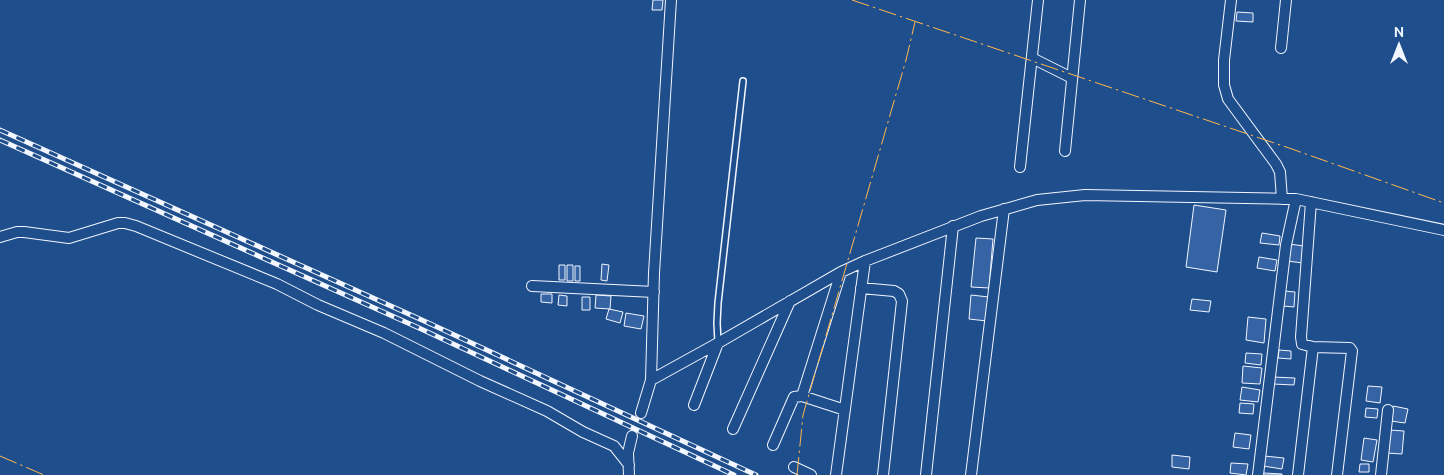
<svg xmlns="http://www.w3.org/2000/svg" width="1444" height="475" viewBox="0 0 1444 475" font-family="Ubuntu,sans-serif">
	<rect width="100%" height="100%" fill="#1f4e8c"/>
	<path fill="#3563a3" stroke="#f2f6ff" d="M653 0H663L662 10H652Z
		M1237 12 1253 13V22L1236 21Z
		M1194 205 1226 210 1217 272 1186 267Z
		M1262 233 1280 236 1279 245 1260 243Z
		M976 238 993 239 989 288 971 287Z
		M1288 244 1305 246 1303 263 1287 261Z
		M1259 257 1277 260 1275 271 1257 268Z
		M602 264 609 265 607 281 601 280Z
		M559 265H565V280H559Z
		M567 265H573V281H567Z
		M575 266H580V281H575Z
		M1285 291 1295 292 1294 307 1283 306Z
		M541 294H552V303L541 302Z
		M559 295 567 296V306L558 305Z
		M596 295 611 296 610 309 595 308Z
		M971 295 989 297 987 321 969 319Z
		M582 297H590V310H582Z
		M1192 299 1211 301 1209 312 1190 310Z
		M609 309 623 312 620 323 606 319Z
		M626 313 644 316 641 329 624 326Z
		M1248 317 1266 319 1264 343 1246 340Z
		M1279 350 1291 351V359L1278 358Z
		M1246 353 1262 354 1261 365 1245 363Z
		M1243 366 1262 368 1260 384 1242 383Z
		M1273 377 1295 378 1294 385 1273 384Z
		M1368 386 1382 387 1380 403 1366 401Z
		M1242 387 1260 390 1258 402 1240 400Z
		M1240 403 1254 404 1253 414 1239 413Z
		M1393 406 1408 409 1405 423 1391 421Z
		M1366 408 1378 409 1377 418 1365 417Z
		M1390 430 1404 431 1402 454 1387 453Z
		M1235 433 1251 435 1249 449 1233 447Z
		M1364 438 1377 440 1373 462 1361 460Z
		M1172 455 1190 457 1189 469 1172 467Z
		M1264 456 1284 458 1282 469 1263 466Z
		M1231 463 1248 464 1246 475 1230 473Z
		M1360 464H1369V472H1359Z
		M1264 473 1282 474V475H1263Z"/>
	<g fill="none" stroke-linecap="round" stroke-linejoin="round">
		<path stroke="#3f679d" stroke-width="10" stroke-dasharray="10 5" stroke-linecap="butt" d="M632 436 641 413"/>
		<defs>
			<path id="lane" d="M718 342 717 323 718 303 743 81"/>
			<path id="street" d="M1231 0 1224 60V85L1228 99 1276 164 1280 172 1282 199
				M1281 48 1286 0
				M1032 58 1072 78
				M1065 151 1080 0
				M1020 167 1038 0
				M1311 202 1301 337 1302 344 1313 347 1350 348 1352 351 1337 475
				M0 237 17 232H24L69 238 118 223H125L136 226 277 284 318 305 384 333 480 381 547 411 583 432 614 446 629 465
				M532 286 654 292
				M861 288 894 291 899 294 902 301 883 475
				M651 380 718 343 841 272 865 261 981 216 1037 200 1085 195 1296 199 1444 230
				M802 396 841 272
				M694 405 718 343
				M641 413 651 380 654 273 671 0
				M733 429 790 301
				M773 445 794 397 802 396 845 410
				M794 467 811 475
				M629 475 628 453 632 436
				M836 475 865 261
				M926 475 953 226
				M971 475 1004 209
				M1258 475 1286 245 1296 199
				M1298 475 1313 347
				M1381 475 1388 410"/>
		</defs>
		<use href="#lane" stroke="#f2f6ff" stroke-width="8"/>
		<use href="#street" stroke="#f2f6ff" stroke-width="12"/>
		<use href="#lane" stroke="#1f4e8c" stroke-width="5"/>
		<use href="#street" stroke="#1f4e8c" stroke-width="10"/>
		<defs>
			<path id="rail" d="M0 130 422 320 756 475
				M0 140 419 328 734 475"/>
		</defs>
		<use href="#rail" stroke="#f2f6ff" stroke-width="5"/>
		<use href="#rail" stroke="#1f4e8c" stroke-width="3" stroke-dasharray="9" stroke-linecap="butt"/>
		<path stroke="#ffb74d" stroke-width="1" stroke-dasharray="18 4 2.5 4" stroke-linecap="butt" d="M852 0 1289 148 1444 203
			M0 456 44 475
			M797 475 803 415 906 60 915 22"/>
	</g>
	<g transform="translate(1399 45)" stroke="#1f4e8c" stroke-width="4" paint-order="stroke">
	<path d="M0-4L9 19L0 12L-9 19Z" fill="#f2f6ff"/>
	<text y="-8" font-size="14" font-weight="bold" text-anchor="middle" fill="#f2f6ff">N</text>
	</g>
</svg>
